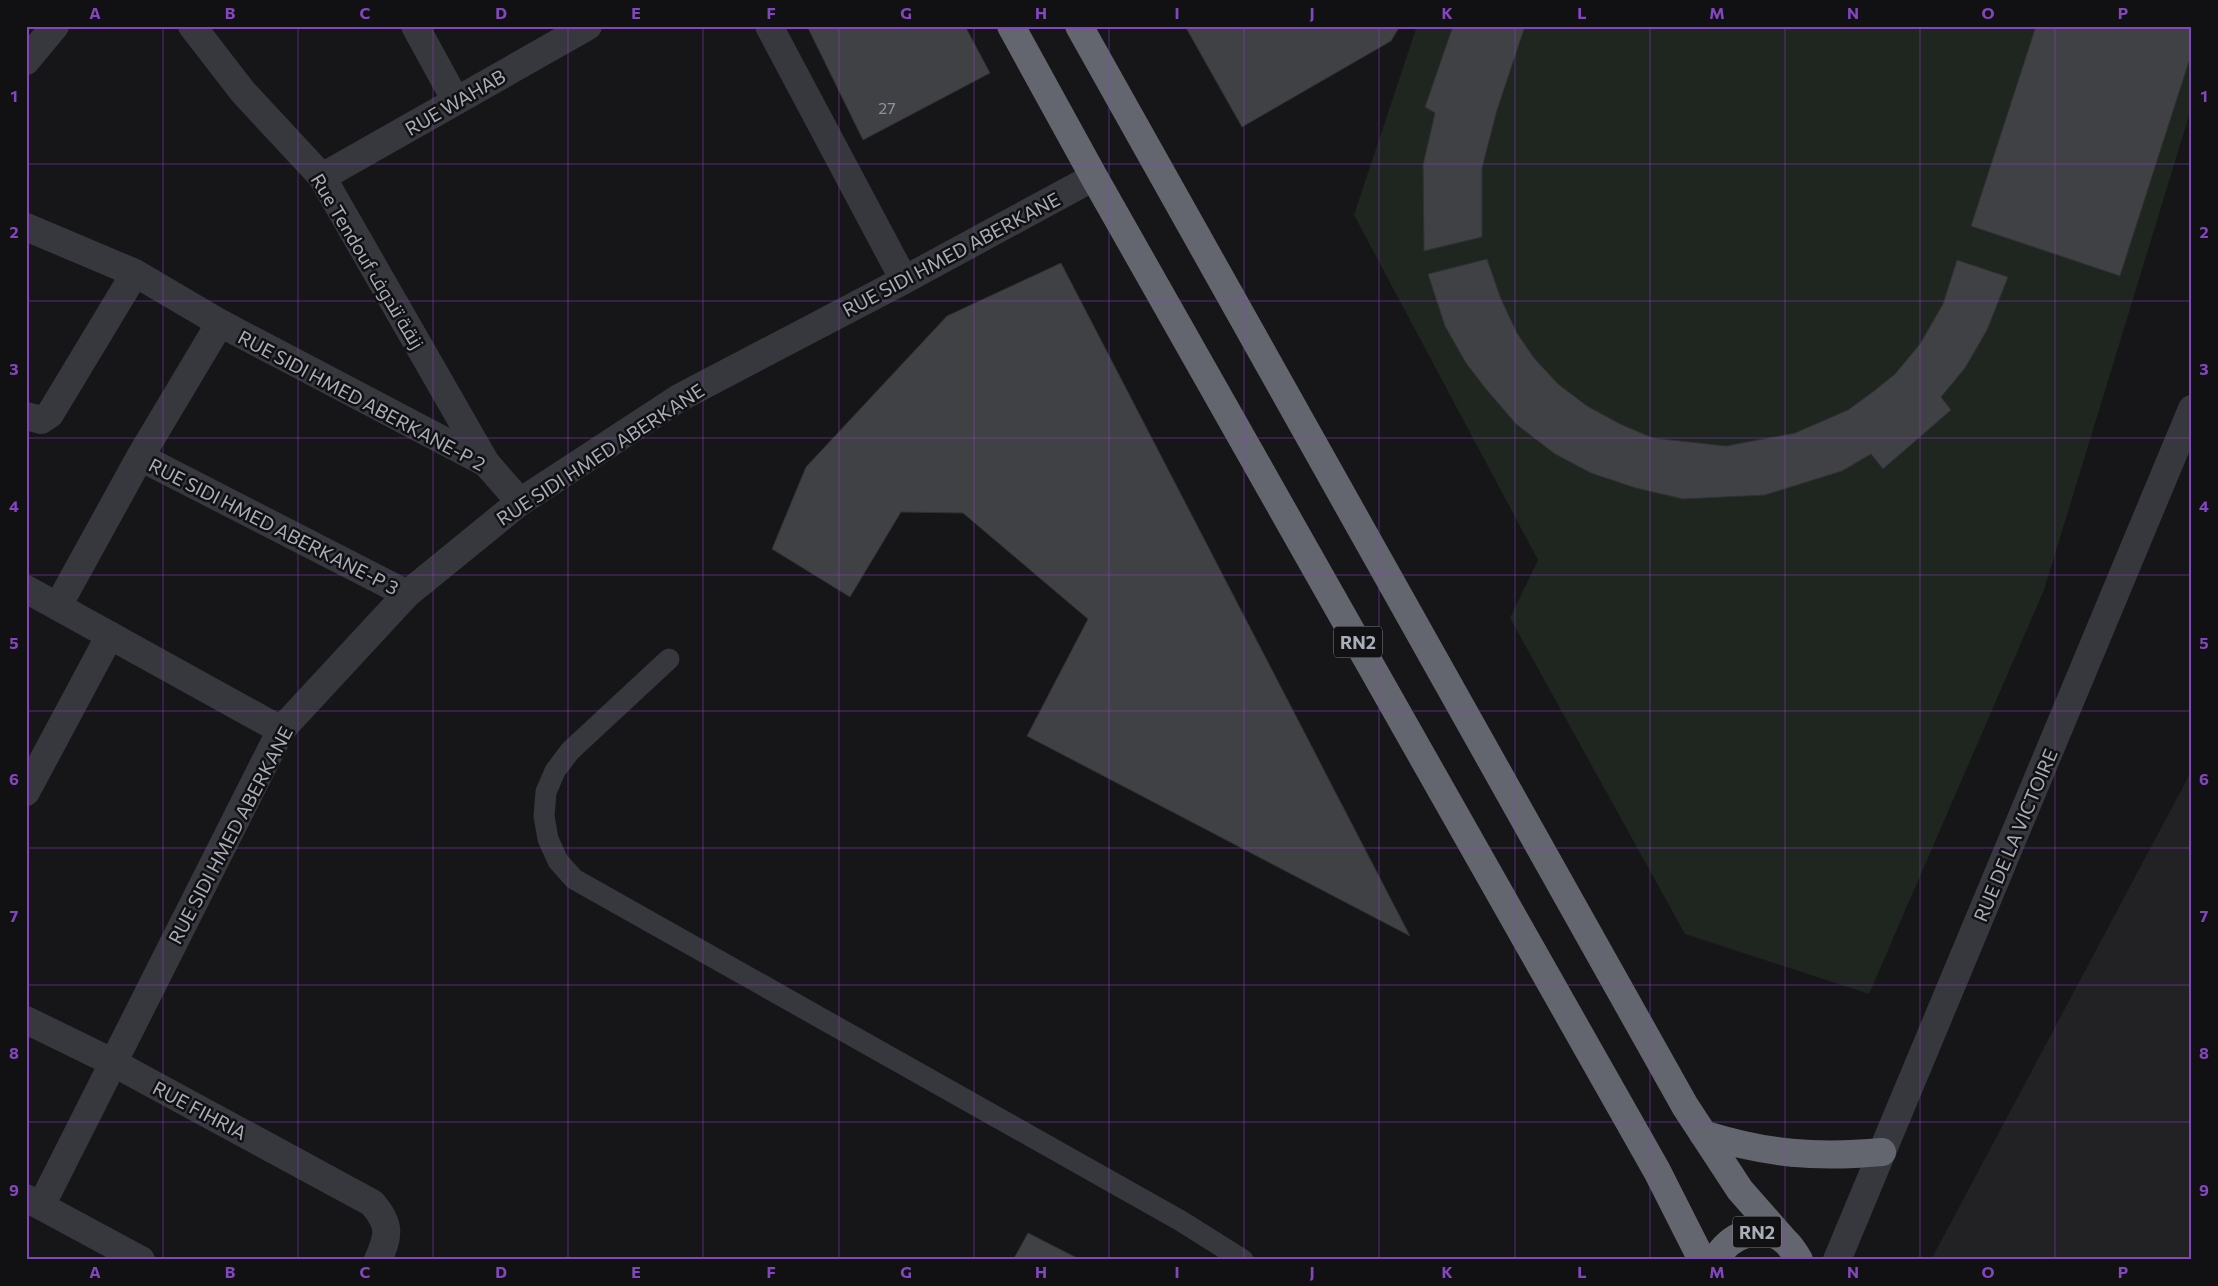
<svg xmlns="http://www.w3.org/2000/svg" width="2218" height="1286" viewBox="0 0 2218 1286" font-family="Commissioner,Cairo,sans-serif">
	<rect width="100%" height="100%" fill="#161618"/>
	<path fill="#222225" d="M2192 770V1260H1931Z"/>
	<path fill="#1e261f" d="M1417 26H2192V106L2044 590 1869 994 1685 934 1510 618 1538 560 1354 215Z"/>
	<path fill="#404145" stroke="#303034" d="M807 26H965L990 73 863 140Z
		M1185 26H1400L1391 41 1242 127Z
		M1453 26H1525L1497 110 1482 168V237L1424 251 1423 165 1435 113 1425 107Z
		M2036 26H2192V52L2120 276 1971 226Z
		M1487 259 1501 299 1517 333 1534 358 1558 384 1587 406 1620 424 1653 438 1726 446 1795 433 1848 410 1874 391 1895 374 1920 344 1943 304 1957 260 2008 277 1987 330 1965 368 1941 397 1951 410 1883 469 1871 454 1842 471 1765 495 1683 499 1636 488 1591 473 1555 454 1516 424 1486 389 1466 363 1445 326 1428 274Z
		M1061 263 1410 936 1027 736 1088 619 963 513 901 512 850 597 772 549 806 467 947 316Z
		M1028 1233 1081 1260H1013Z"/>
	<g fill="none" stroke-linecap="round" stroke-linejoin="round">
		<path stroke="#37383d" stroke-width="21" d="M669 659 570 751 555 771 546 792 544 816 548 839 558 861 574 879 1181 1221 1243 1260"/>
		<path stroke="#37383d" stroke-width="28" d="M192 26 243 92 322 177 486 463
			M415 26 456 101
			M769 26 904 280
			M26 61 55 26
			M322 177 588 26
			M26 227 135 273 220 323 486 463 520 502
			M26 416 41 420 50 414 135 273
			M140 457 407 594
			M26 589 281 730
			M58 606 140 457 220 323
			M26 792 110 635
			M26 1020 112 1062 372 1203C391 1225 389 1235 378 1260
			M26 1198 141 1260
			M41 1206 281 730 407 594 520 502 679 398 904 280 1094 177
			M1837 1260 2192 409"/>
		<path stroke="#63666e" stroke-width="28" d="M1011 26 1094 177 1657 1171 1702 1260
			M1079 26 1685 1106 1740 1190 1784 1240
			M1703 1134C1767 1154 1816 1158 1882 1152
			M1716 1260C1727 1235 1762 1222 1785 1241 1791 1246 1795 1253 1799 1260"/>
	</g>
	<path fill="none" stroke="#8446be" stroke-width="1" stroke-opacity="0.55" d="M163 26V1260M298 26V1260M433 26V1260M568 26V1260M703 26V1260M839 26V1260M974 26V1260M1109 26V1260M1244 26V1260M1379 26V1260M1515 26V1260M1650 26V1260M1785 26V1260M1920 26V1260M2055 26V1260M26 164H2192M26 301H2192M26 438H2192M26 575H2192M26 711H2192M26 848H2192M26 985H2192M26 1122H2192"/>
	<g text-anchor="middle" dominant-baseline="central" stroke-width="5" stroke-linejoin="round" paint-order="stroke">
		<g font-size="16" fill="#8e929b">
			<text x="887" y="107">27</text>
		</g>
		<g fill="#111113" stroke="#7b7e86" stroke-width="1">
			<rect x="1334" y="626.5" width="48" height="31" rx="4"/>
			<rect x="1733" y="1216.5" width="48" height="31" rx="4"/>
		</g>
		<g font-size="18" font-weight="bold" fill="#a8adb8">
			<text x="1358" y="642">RN2</text>
			<text x="1757" y="1232">RN2</text>
		</g>
		<g font-size="19" fill="#a8adb8" stroke="#111113">
			<text transform="translate(455 102) rotate(-30)">RUE WAHAB</text>
			<text transform="translate(951 254) rotate(-28)">RUE SIDI HMED ABERKANE</text>
			<text transform="translate(368 261) rotate(59)">Rue Tendouf زنقة تندوف</text>
			<text transform="translate(362 400) rotate(28)">RUE SIDI HMED ABERKANE-P 2</text>
			<text transform="translate(600 454) rotate(-33)">RUE SIDI HMED ABERKANE</text>
			<text transform="translate(274 526) rotate(27)">RUE SIDI HMED ABERKANE-P 3</text>
			<text transform="translate(230 835) rotate(-62)">RUE SIDI HMED ABERKANE</text>
			<text transform="translate(2015 835) rotate(-67)">RUE DE LA VICTOIRE</text>
			<text transform="translate(200 1110) rotate(28)">RUE FIHRIA</text>
		</g>
	</g>
	<rect width="2218" height="1286" fill="none" stroke="#111113" stroke-width="55"/>
	<rect x="28" y="28" width="2162" height="1230" fill="none" stroke="#8446be" stroke-width="2"/>
	<g font-size="16" text-anchor="middle" font-weight="bold" fill="#8446be">
		<text x="95" y="19">A</text>
		<text x="230" y="19">B</text>
		<text x="365" y="19">C</text>
		<text x="501" y="19">D</text>
		<text x="636" y="19">E</text>
		<text x="771" y="19">F</text>
		<text x="906" y="19">G</text>
		<text x="1041" y="19">H</text>
		<text x="1177" y="19">I</text>
		<text x="1312" y="19">J</text>
		<text x="1447" y="19">K</text>
		<text x="1582" y="19">L</text>
		<text x="1717" y="19">M</text>
		<text x="1853" y="19">N</text>
		<text x="1988" y="19">O</text>
		<text x="2123" y="19">P</text>
		<text x="14" y="102">1</text>
		<text x="2204" y="102">1</text>
		<text x="14" y="238">2</text>
		<text x="2204" y="238">2</text>
		<text x="14" y="375">3</text>
		<text x="2204" y="375">3</text>
		<text x="14" y="512">4</text>
		<text x="2204" y="512">4</text>
		<text x="14" y="649">5</text>
		<text x="2204" y="649">5</text>
		<text x="14" y="785">6</text>
		<text x="2204" y="785">6</text>
		<text x="14" y="922">7</text>
		<text x="2204" y="922">7</text>
		<text x="14" y="1059">8</text>
		<text x="2204" y="1059">8</text>
		<text x="14" y="1196">9</text>
		<text x="2204" y="1196">9</text>
		<text x="95" y="1278">A</text>
		<text x="230" y="1278">B</text>
		<text x="365" y="1278">C</text>
		<text x="501" y="1278">D</text>
		<text x="636" y="1278">E</text>
		<text x="771" y="1278">F</text>
		<text x="906" y="1278">G</text>
		<text x="1041" y="1278">H</text>
		<text x="1177" y="1278">I</text>
		<text x="1312" y="1278">J</text>
		<text x="1447" y="1278">K</text>
		<text x="1582" y="1278">L</text>
		<text x="1717" y="1278">M</text>
		<text x="1853" y="1278">N</text>
		<text x="1988" y="1278">O</text>
		<text x="2123" y="1278">P</text>
	</g>
</svg>
